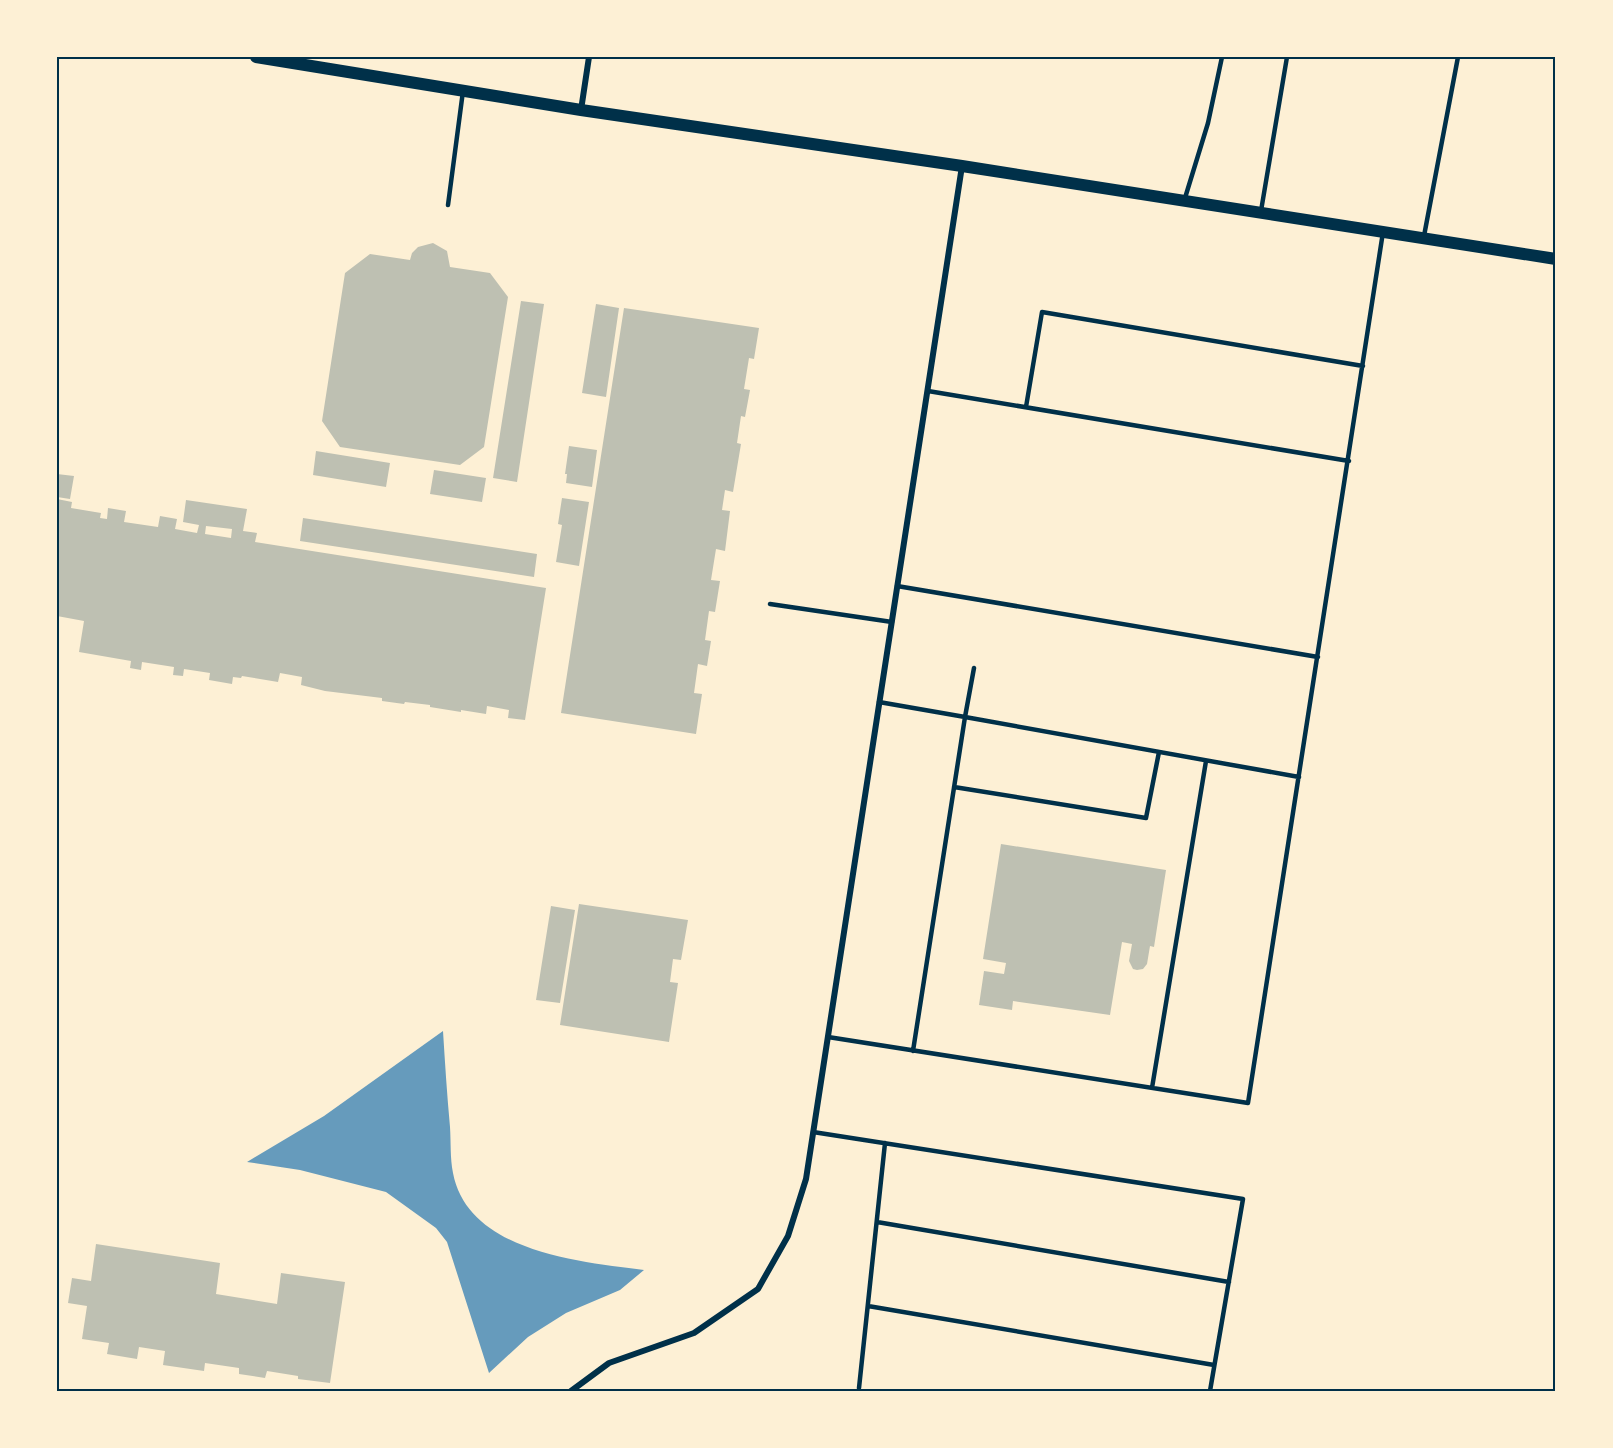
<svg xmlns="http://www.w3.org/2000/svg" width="1613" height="1448" viewBox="0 0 1613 1448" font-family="'Source Sans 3',sans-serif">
	<rect width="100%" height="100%" fill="#fdf0d5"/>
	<path fill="#669bbc" d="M443 1031C445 1063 447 1095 450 1127 451 1142 450 1158 453 1173 468 1252 580 1262 644 1270L620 1290 566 1313 528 1337 489 1373 447 1242 436 1228 386 1192 300 1170 247 1162 324 1116Z"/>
	<path fill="#bec0b2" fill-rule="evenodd" d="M433 243 447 251 450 267 490 273 508 297 484 447 460 465 340 447 322 421 345 273 370 254 410 260 412 253 418 247Z
		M521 301 544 304 517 482 493 478Z
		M596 304 619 308 606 397 582 393Z
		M624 308 759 328 754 359 749 358 744 389 750 390 745 417 741 416 737 443 741 444 733 492 725 490 722 510 730 511 725 551 716 549 711 580 720 581 715 612 709 611 705 640 711 641 707 666 698 664 694 693 702 694 696 734 561 713Z
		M569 446 597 450 592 487 566 483 567 474H565Z
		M316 451 390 463 386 487 313 475Z
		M434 470 486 478 482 502 430 494Z
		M57 474 74 476 70 499 57 497Z
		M562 498 589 502 579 566 556 562 562 525 558 524Z
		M57 499 72 502 71 508 101 513 100 518 107 519 108 508 126 511 124 522 158 527 160 516 177 519 175 529 197 533 199 525 183 522 186 500 247 509 243 531 257 533 255 542 546 588 525 720 508 718 509 710 487 706 486 714 461 710V712L430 707V705L405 702 404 704 382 701V698L325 691 301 685 302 677 280 673 278 682 242 676 241 678 233 677 232 684 209 680 210 673 184 669 183 676 173 675 174 667 142 662 141 670 130 668 131 661 79 652 84 621 57 616ZM206 526 232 529 231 538 205 534Z
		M303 518 537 554 534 577 300 541Z
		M1001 844 1166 870 1154 947 1150 946 1147 964 1143 969 1137 970 1133 969 1129 961 1132 944 1122 942 1110 1015 1013 1001 1012 1010 979 1005 984 971 1004 974 1006 963 983 959Z
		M579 904 688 920 681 960 673 959 670 982 678 983 669 1042 560 1025Z
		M551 906 575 910 560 1003 536 1000Z
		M96 1244 220 1263 216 1294 277 1304 281 1273 345 1282 330 1383 298 1379V1376L267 1371 265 1378 239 1374V1368L205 1363 204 1371 163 1365 165 1351 139 1347 137 1359 107 1354 109 1343 82 1339 87 1306 68 1303 72 1278 91 1281Z"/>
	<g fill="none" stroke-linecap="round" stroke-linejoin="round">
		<path stroke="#003049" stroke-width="4.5" d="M1185 198 1208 123 1222 57
			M448 205 463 91
			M1261 211 1287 57
			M1424 236 1458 57
			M928 391 1349 461
			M1026 407 1042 312 1363 366
			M897 586 1318 657
			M770 604 892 622
			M879 702 965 717 974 668
			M954 787 1146 818 1159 752
			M828 1037 1248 1103 1383 232
			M913 1051 965 717 1299 777
			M1152 1088 1206 761
			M813 1132 1243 1199 1210 1391
			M877 1222 1229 1282
			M868 1306 1214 1365
			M859 1388 885 1143"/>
		<path stroke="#003049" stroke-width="6" d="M581 110 589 57
			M571 1391 609 1363 694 1333 758 1289 788 1236 806 1179 962 166"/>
		<path stroke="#003049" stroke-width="12" d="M256 57 581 110 962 166 1556 259"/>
	</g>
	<rect width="1613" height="1448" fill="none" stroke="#fdf0d5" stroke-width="117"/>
	<rect x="58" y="58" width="1496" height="1332" fill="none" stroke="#003049" stroke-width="2"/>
</svg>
